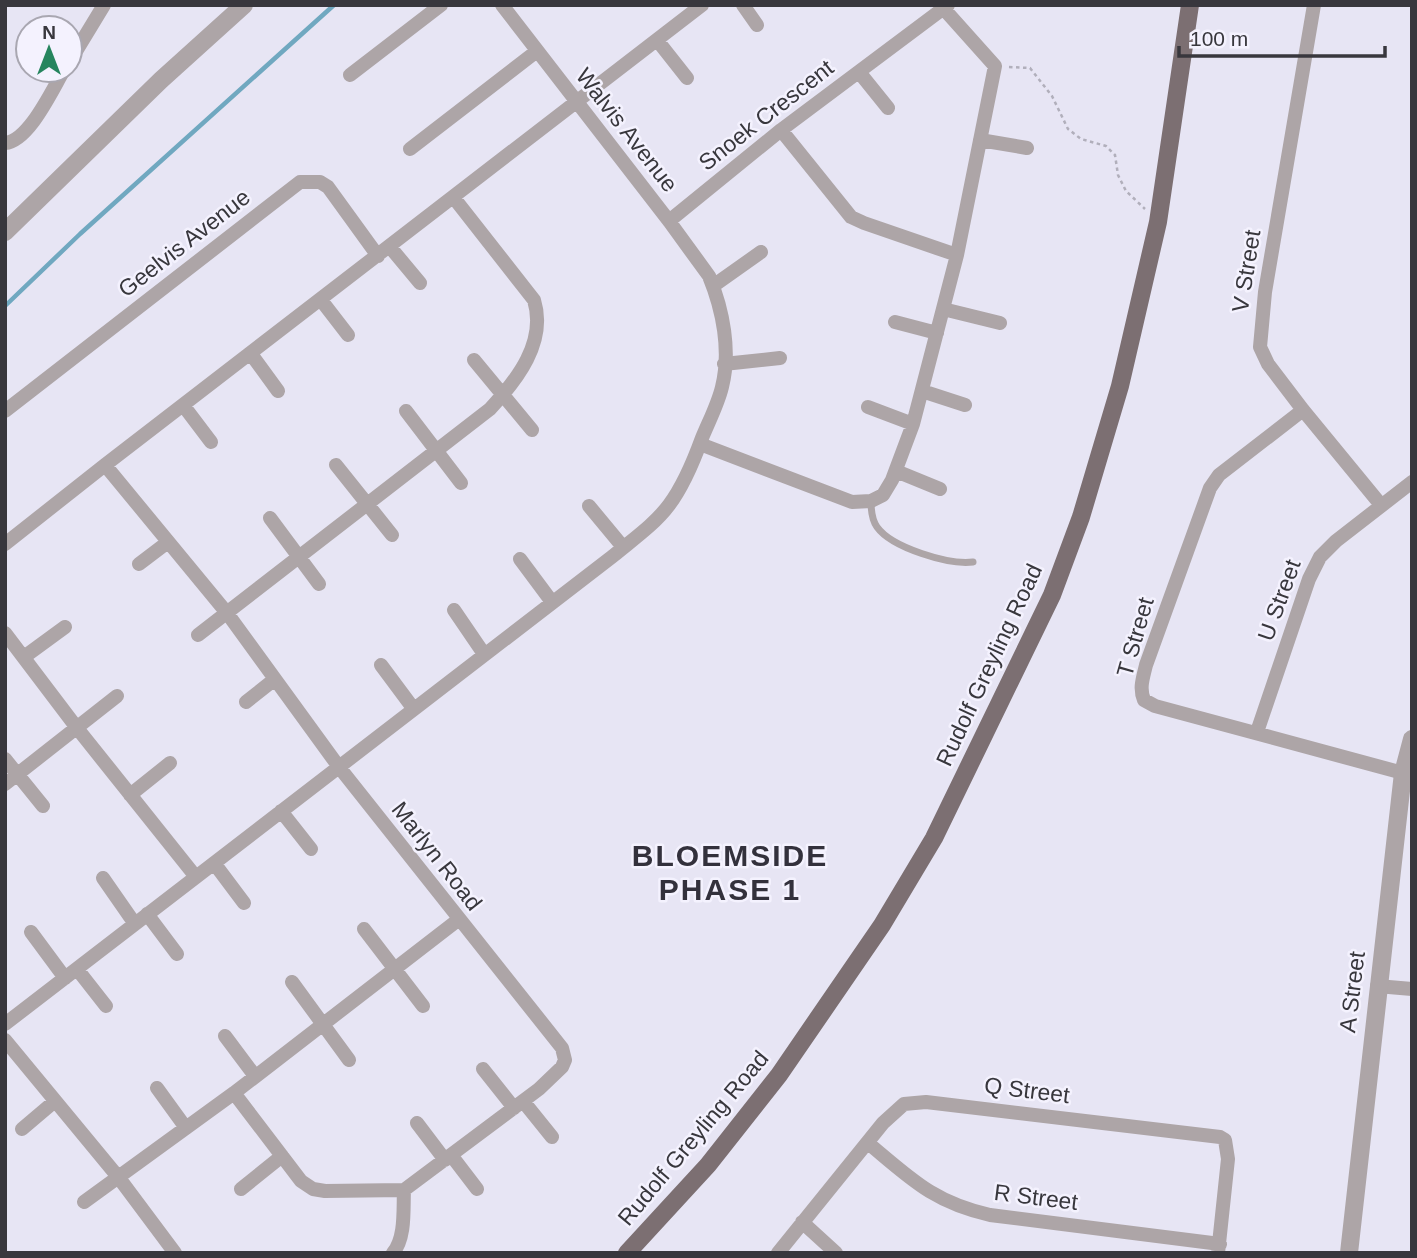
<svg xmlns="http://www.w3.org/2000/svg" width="1417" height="1258" viewBox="0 0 1417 1258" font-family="Arial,sans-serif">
	<rect width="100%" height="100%" fill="#e7e5f4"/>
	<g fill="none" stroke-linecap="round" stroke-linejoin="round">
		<path stroke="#70a8c0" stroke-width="4.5" d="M5 306 80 234 334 5"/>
		<path stroke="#b1afbb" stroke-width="2.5" stroke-dasharray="3.5 3.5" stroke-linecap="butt" d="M1009 67 1030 68 1052 96 1068 129 1081 139 1106 146 1115 155 1118 175 1126 191 1145 209"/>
		<path stroke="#ada5a7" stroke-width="7" d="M871 501C871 510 872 520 877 527 892 548 949 565 973 562"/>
		<path stroke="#ada5a7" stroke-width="14" d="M743 5 757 25
			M1314 5 1265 292 1260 347 1268 364 1303 410 1381 505
			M657 40 687 78
			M70 61 104 5
			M859 72 888 108
			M350 75 441 5
			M781 130 851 217 864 223 957 255
			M980 140 1027 148
			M5 143C29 141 52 90 64 70
			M410 149 537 51
			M669 221 781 130 948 5
			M390 247 420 283
			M713 286 761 252
			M321 300 348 335
			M943 309 1000 323
			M895 322 937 333
			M251 354 278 391
			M474 360 532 430
			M724 364 780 358
			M922 391 965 405
			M183 405 211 442
			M868 407 913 424
			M1303 410 1219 475 1210 488 1146 665C1143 678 1139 688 1144 700L1155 706 1403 773
			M5 411 300 182H320L328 187 378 256
			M406 411 461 483
			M700 444 852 502 871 501 883 495 892 480 913 424 957 255 995 66 944 9
			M105 465 227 613 339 767 562 1048 565 1060 562 1067 539 1089 404 1190 325 1191 313 1189 301 1181 234 1093
			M336 465 392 535
			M896 471 940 489
			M589 506 623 547
			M270 518 319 584
			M5 544 105 465 702 5
			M520 559 552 602
			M139 564 168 542
			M454 610 484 654
			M5 633 77 728 196 877
			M198 635 490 409C517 380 547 342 534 300L454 198
			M24 657 65 627
			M381 665 413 708
			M246 702 275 679
			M1257 732 1309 579 1320 557 1336 541 1412 482
			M5 759 43 806
			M5 784 117 696
			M130 795 170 763
			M281 811 311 849
			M214 863 244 903
			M103 878 135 924
			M147 914 177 954
			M364 929 423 1006
			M31 932 65 978
			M77 969 106 1006
			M292 982 349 1060
			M1377 986 1412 989
			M5 1024 613 556C632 540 654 525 669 505 684 485 694 460 702 438 709 421 718 404 722 387 731 351 723 310 709 276L669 221 502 5
			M225 1036 255 1076
			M5 1040 119 1178 175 1253
			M483 1069 514 1108
			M157 1088 186 1128
			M523 1101 552 1137
			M417 1123 445 1160
			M22 1129 55 1101
			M868 1143C911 1179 933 1202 990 1215L1220 1244
			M451 1155 477 1189
			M241 1189 282 1156
			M84 1202 234 1093 458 920
			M802 1222 836 1253
			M393 1253C406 1237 403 1209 404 1190
			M778 1253 883 1123 904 1104 926 1102 1220 1137 1225 1140 1228 1159 1218 1253"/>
		<path stroke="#ada5a7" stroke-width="18" d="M5 232 161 80 244 5
			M1349 1253 1403 773 1412 739"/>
		<path stroke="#7c6f72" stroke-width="18" d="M627 1253 708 1165 779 1075 882 925 934 838 1052 595 1081 517 1120 386 1158 222 1190 5"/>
	</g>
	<g text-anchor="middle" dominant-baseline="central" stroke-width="5" stroke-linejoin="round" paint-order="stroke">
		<g font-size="23" fill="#38373d" stroke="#f4f2fe">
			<text transform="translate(766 115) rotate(-38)">Snoek Crescent</text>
			<text transform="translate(627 130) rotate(52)">Walvis Avenue</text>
			<text transform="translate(184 243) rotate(-38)">Geelvis Avenue</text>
			<text transform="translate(1246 271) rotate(-81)">V Street</text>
			<text transform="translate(1279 600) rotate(-70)">U Street</text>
			<text transform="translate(1135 637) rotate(-74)">T Street</text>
			<text transform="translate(989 665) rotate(-65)">Rudolf Greyling Road</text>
			<text transform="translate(437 856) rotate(52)">Marlyn Road</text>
			<text transform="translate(1352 992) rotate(-83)">A Street</text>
			<text transform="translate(1027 1090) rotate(7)">Q Street</text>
			<text transform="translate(693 1138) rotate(-50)">Rudolf Greyling Road</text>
			<text transform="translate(1036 1197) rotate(7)">R Street</text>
		</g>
		<g font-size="30" font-weight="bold" letter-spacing="2" fill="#33313c" stroke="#f4f2fe">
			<text x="730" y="855">BLOEMSIDE<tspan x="730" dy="34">PHASE 1</tspan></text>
		</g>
	</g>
	<rect width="1417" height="1258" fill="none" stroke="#38373d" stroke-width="14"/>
	<g transform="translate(49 49)"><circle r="33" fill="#f4f2fe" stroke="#a9a7b1" stroke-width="2"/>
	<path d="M0-5L12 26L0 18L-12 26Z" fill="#26855e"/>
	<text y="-10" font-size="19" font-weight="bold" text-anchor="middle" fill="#38373d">N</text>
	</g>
	<path d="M1179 46v10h206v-10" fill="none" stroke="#38373d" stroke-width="3.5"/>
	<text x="1190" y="46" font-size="21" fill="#38373d" stroke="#f4f2fe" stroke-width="5" paint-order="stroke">100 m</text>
</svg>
